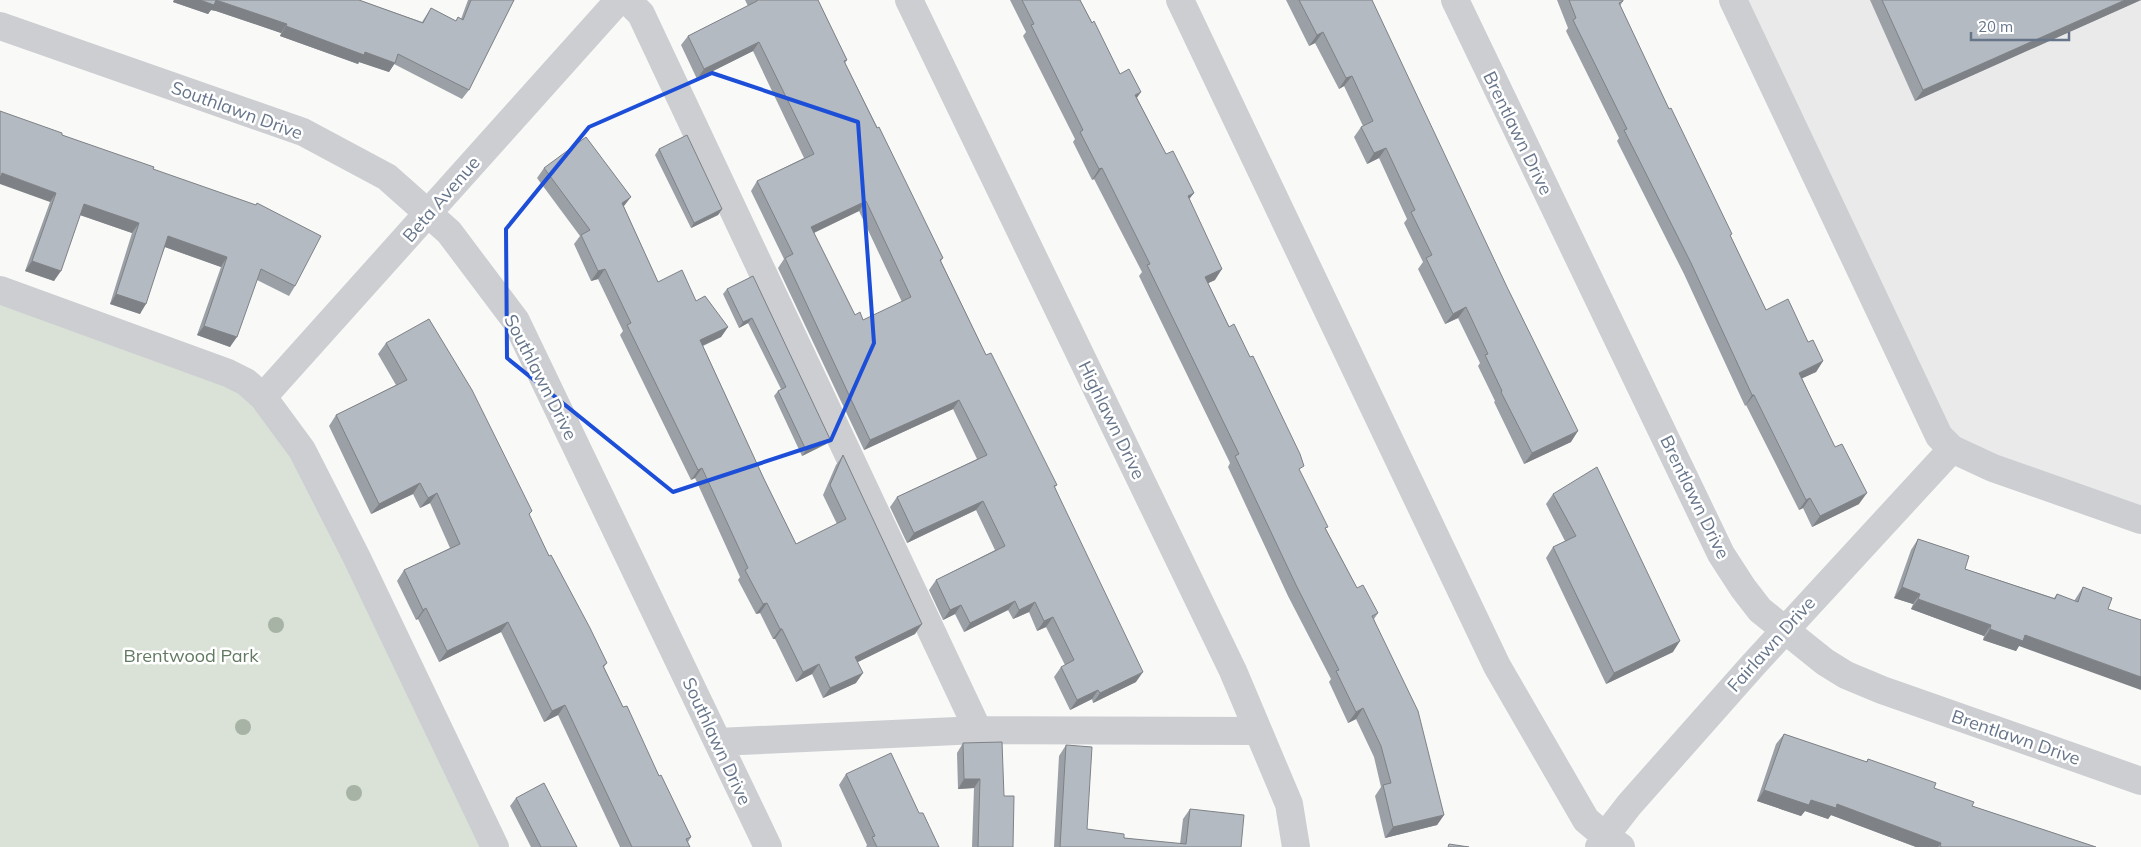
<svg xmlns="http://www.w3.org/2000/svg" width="2141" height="847" viewBox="0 0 2141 847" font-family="Mulish,sans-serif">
	<rect width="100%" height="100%" fill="#f9f9f7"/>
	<path fill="#eaeaea" d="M1735 0H2141V521L1951 437Z"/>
	<path fill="#dae2d7" d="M0 290 263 397 495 847H0Z"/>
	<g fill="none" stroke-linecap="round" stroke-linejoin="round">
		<path stroke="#ccced2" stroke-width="28" d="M627 0 641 14 978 730
			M909 0 1233 671 1289 804 1296 847
			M1180 0 1497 666 1586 820 1605 836 1621 847
			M1455 0 1721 554 1743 588 1760 610 1825 662 1846 675 1882 690 2141 781
			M1733 0 1939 436 1952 449 1993 468 2141 520
			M0 26 303 132 387 177 449 232 516 321 768 847
			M0 290 228 373 246 382 263 397 302 450 356 556 495 847
			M263 397C382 266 500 133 619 0
			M718 742 978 730 1257 731
			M1599 847 1605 836 1629 805 1753 665 1952 449"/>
	</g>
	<g fill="#a6b3a5">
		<circle cx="276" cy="625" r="8"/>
		<circle cx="243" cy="727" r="8"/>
		<circle cx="354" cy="793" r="8"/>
	</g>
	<path fill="#9ba0a6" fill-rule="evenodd" d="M174 0H359L422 22 431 8 456 21 458 17 461 19 468 0H514L469 90 462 99 394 64 389 72 359 62 358 64 280 36 281 33 216 11 211 10 208 14 173 2Z
		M745 0H818L847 60 845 63 943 258 941 261 986 355 1057 485 1055 487 1136 682 1093 703 1092 699 1070 710 1054 677 1061 667 1065 665 1046 627 1037 631 1029 612 1013 619 1008 610 964 632 955 614 943 620 929 590 936 580 995 550 976 510 907 543 890 507 897 497 977 459 953 409 864 450 778 268 784 259 751 191 757 181 804 158 753 51 697 79 681 45 688 36 748 6ZM859 211 902 302 863 320 855 315 814 233Z
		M1010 0H1080L1120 74 1137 98 1166 154 1194 193 1189 199 1215 280 1208 283 1300 472 1326 529 1357 588 1378 613 1374 619 1444 815 1437 825 1385 838 1375 796 1381 787 1374 757 1356 719 1348 723 1329 682 1331 679 1288 596 1228 467 1230 463 1139 276 1142 272 1094 179 1092 180 1073 142 1075 139 1023 36 1026 32Z
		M1286 0H1372L1571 442 1524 464 1494 402 1495 401 1478 366 1480 363 1458 318 1445 324 1418 269 1423 262 1404 223 1407 219 1379 158 1367 164 1354 137 1361 127 1363 126 1344 86 1339 89 1315 43 1309 46Z
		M1557 0H1623V1L1620 6 1669 109 1766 310 1808 342 1823 361 1816 372 1802 378 1859 504 1812 527 1803 508 1799 510 1746 405 1745 406 1684 274 1617 141 1619 138 1566 31 1568 28Z
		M1870 0H2141L1915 101Z
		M62 135 153 169 295 286 289 296 257 280 230 347 197 335 221 267 165 247 140 314 110 304 132 233 80 215 54 281 25 271 50 202Z
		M659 149 722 209 718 215 691 228 655 155Z
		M544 168 624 207 658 282 696 301 728 327 721 337 703 346 764 479 796 544 837 524 823 495 836 465 843 455 915 634 857 662 856 683 823 698 812 674 796 682 775 639H773L760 613 756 614 738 580 740 577 695 478 691 480 620 335 623 331 598 279 591 281 574 244 580 236 537 178Z
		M753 276 830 439 826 444 802 456 774 396 778 391 781 389 748 323 739 328 723 294 727 289Z
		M386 343 532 511 529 515 549 556 607 663 604 667 623 707 691 837 688 842 690 847H620L558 715 544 722 501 632 439 662 418 619 416 620 397 581 404 570 450 548 430 503 420 508 413 494 371 514 329 426 336 415 396 385 378 354Z
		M1553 494 1673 652 1606 684 1546 558 1553 547 1565 541 1546 504Z
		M1918 539 1965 569 2054 598 2057 594 2074 601 2076 598 2083 587 2112 598 2019 646 2016 651 1983 640 1984 636 1911 609 1913 604 1894 598 1911 550Z
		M1784 734 1866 762 1868 759 1972 806 2096 847H1916L1831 815 1828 819 1805 811 1801 816 1757 801 1776 744Z
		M963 743 1004 796 1013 847H972L974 788 958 789 957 753Z
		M1066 745 1087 829 1124 838 1180 844 1183 819 1190 809 1241 847H1054L1059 756Z
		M846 774 919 813 939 847H866L867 845 839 785Z
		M516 798 577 847H531L510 806Z"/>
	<path fill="#7e8287" d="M174 0H216L287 24 281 33 216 11 211 10 208 14 173 2Z
		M2125 0H2141L1915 101 1923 90Z
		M286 26 365 52 395 63 389 72 359 62 358 64 280 36Z
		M1323 32 1315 43 1309 46 1317 35Z
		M759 42 753 51 697 79 704 69Z
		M1352 76 1344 86 1339 89 1346 78Z
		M1141 92 1134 102 1135 95Z
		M1386 148 1379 158 1367 164 1374 153Z
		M1102 168 1094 179 1092 180 1099 169Z
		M2 173 56 193 50 202 0 184V176Z
		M1194 193 1186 203 1188 196Z
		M631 197 624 206 615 213 622 203Z
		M866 201 859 211 805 237 811 227Z
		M84 204 139 223 132 233 77 214Z
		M722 209 718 215 691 228 694 223Z
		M168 236 227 257 221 267 162 246Z
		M32 261 61 271 54 281 25 271Z
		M605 269 598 279 591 281 598 271Z
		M1222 269 1215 280 1198 288 1205 277Z
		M116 294 146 304 140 314 110 304Z
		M1466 307 1458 318 1445 324 1453 314Z
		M752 318 748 323 739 328 743 322Z
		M204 326 237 337 230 347 197 335Z
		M728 327 721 337 693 350 700 340Z
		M1823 361 1816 372 1792 383 1799 373Z
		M1752 395H1754L1746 405 1745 406Z
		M959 400 953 409 864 450 870 440Z
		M1578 431 1571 442 1524 464 1532 453Z
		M830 439 826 444 802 456 806 450Z
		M702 468 695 478 691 480 698 470Z
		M420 483 413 494 371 514 379 504Z
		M437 493 430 503 420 508 428 498Z
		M1867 493 1859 504 1812 527 1820 516Z
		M1810 498 1803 508 1799 510 1806 500Z
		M983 501 976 510 907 543 914 533Z
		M1902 587 1920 594 1913 604 1894 598Z
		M1918 599 1991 625 1984 636 1911 609Z
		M1015 601 1008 610 964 632 970 623Z
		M1035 602 1029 612 1013 619 1019 610Z
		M767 603 760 613 756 614 763 604Z
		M961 605 955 614 943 620 950 610Z
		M426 608 418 619 416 620 423 610Z
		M1053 617 1046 627 1037 631 1044 621Z
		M508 622 501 632 439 662 447 651Z
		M922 624 915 634 848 667 855 657Z
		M780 629H782L775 639H773Z
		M1990 629 2025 635 2141 677V690L2019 646 2016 651 1983 640Z
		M1680 641 1673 652 1606 684 1614 673Z
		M819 664 812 674 796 682 803 672Z
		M1143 672 1136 682 1093 703 1100 693Z
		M863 673 856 683 823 698 830 688Z
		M1098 690 1092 699 1070 710 1077 700Z
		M565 705 558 715 544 722 552 711Z
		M1363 708 1356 719 1348 723 1356 712Z
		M964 779H980L974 788 958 789Z
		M1764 790 1811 800 1837 804 1941 843 1938 847H1916L1831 815 1828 819 1805 811 1801 816 1757 801Z
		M1444 815 1437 825 1385 838 1393 827Z"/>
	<path fill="#b4bac1" stroke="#7e8287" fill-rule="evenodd" d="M200 0H216L214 5Z
		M216 0H359L423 23 431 8 456 21 458 17 463 20 471 0H514L469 90 398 54 395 63 365 52 364 55 286 26 287 24Z
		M757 0H818L847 60 844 61 877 128 879 127 902 174 943 258 940 260 986 355 991 353 1057 485 1054 486 1143 672 1100 693 1098 690 1077 700 1061 667 1074 660 1053 617 1044 621 1035 602 1019 610 1015 601 970 623 961 605 950 610 936 580 1005 546 983 501 914 533 897 497 987 455 959 400 870 440 785 258 793 254 757 181 814 154 759 42 704 69 688 36 757 1ZM866 201 911 297 863 320 860 312 855 315 811 227Z
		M1022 0H1080L1092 23 1094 21 1120 74 1129 69 1141 92 1135 95 1166 154 1173 151 1194 193 1188 196 1222 269 1205 277 1229 327 1234 324 1250 357 1253 356 1300 454 1304 466 1299 469 1328 527 1325 528 1357 588 1363 585 1378 613 1372 616 1418 711 1444 815 1393 827 1383 785 1391 783 1381 746 1363 708 1356 712 1336 671 1339 670 1296 585 1235 456 1239 454 1147 265 1150 264 1102 168 1099 169 1080 132 1083 130 1031 25 1034 24Z
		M1299 0H1372L1507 287 1578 431 1532 453 1501 392 1502 391 1485 355 1488 354 1466 307 1453 314 1426 258 1432 255 1411 212 1415 210 1386 148 1374 153 1361 127 1373 121 1352 76 1346 78 1323 32 1317 35Z
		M1569 0H1623V1L1619 3 1669 109 1671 108 1732 234 1730 235 1766 310 1788 299 1808 342 1813 340 1823 361 1799 373 1835 447 1842 444 1867 493 1820 516 1810 498 1806 500 1754 395H1752L1691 263 1624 130 1627 129 1573 20 1576 18Z
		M1882 0H2125L1923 90Z
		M0 111 62 133V135L154 167 153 169 256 205 257 203 321 236 295 286 261 269 237 337 204 326 227 257 168 236 146 304 116 294 139 223 84 204 61 271 32 261 56 193 2 173 0 178Z
		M687 135 722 209 694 223 659 149Z
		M586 137 631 197 622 203 658 282 682 270 696 301 705 296 728 327 700 340 764 479 796 544 846 519 830 485 843 455 922 624 855 657 863 673 830 688 819 664 803 672 782 629H780L767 603 763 604 745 570 748 568 702 468 698 470 627 325 631 323 605 269 598 271 581 235 590 230 544 168Z
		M753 276 830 439 806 450 778 391 786 387 752 318 743 322 727 289Z
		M429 319 472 390 532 511 529 514 549 556 551 555 590 628 607 663 603 666 623 707 627 706 659 776 661 775 691 837 686 839 690 847H632L565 705 552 711 508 622 447 651 426 608 423 610 404 570 460 544 437 493 428 498 420 483 379 504 336 415 407 380 386 343Z
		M1597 467 1680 641 1614 673 1553 547 1576 536 1553 494Z
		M1918 539 1969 556 1965 569 2055 599 2057 594 2078 602 2083 587 2112 598 2108 609 2141 620V677L2025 635 2023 641 1990 629 1991 625 1918 599 1920 594 1902 587Z
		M1784 734 1867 762 1868 759 1936 783 1934 788 1974 802 1972 806 2096 847H1942L1940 846 1941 843 1837 804 1836 808 1811 800 1809 805 1764 790Z
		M1002 742 1004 796H1014L1013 847H978L980 779H964L963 743Z
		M1066 745 1092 747 1087 829 1124 834V838L1186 844 1190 809 1244 815 1241 847H1060Z
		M891 753 919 813H923L939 847H877L872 837 875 836 846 774Z
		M544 783 577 847H541L516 798Z
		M1449 844 1469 847H1448Z"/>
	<path fill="none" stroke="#1d4ed8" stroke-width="4" stroke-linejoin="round" d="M712 73 858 122 874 343 831 440 673 492 507 358 506 229 589 127Z"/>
	<g text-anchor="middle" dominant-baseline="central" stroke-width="5" stroke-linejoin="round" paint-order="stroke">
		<g font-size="18" fill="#66758a" stroke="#fff">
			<text transform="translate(237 110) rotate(20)">Southlawn Drive</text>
			<text transform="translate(1518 133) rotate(64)">Brentlawn Drive</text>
			<text transform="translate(441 199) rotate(-49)">Beta Avenue</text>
			<text transform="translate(541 377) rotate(63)">Southlawn Drive</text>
			<text transform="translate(1112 420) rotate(64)">Highlawn Drive</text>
			<text transform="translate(1695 497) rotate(64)">Brentlawn Drive</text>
			<text transform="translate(1771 644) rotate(-48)">Fairlawn Drive</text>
			<text transform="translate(2016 737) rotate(19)">Brentlawn Drive</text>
			<text transform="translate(717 741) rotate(65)">Southlawn Drive</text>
		</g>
		<g font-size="18" fill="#637a62" stroke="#fff">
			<text x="191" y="655">Brentwood Park</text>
		</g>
	</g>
	<path d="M1971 32v8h98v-8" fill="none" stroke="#66758a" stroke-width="2.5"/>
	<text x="1978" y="32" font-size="15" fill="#66758a" stroke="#ffffff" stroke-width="4" paint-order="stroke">20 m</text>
</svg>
